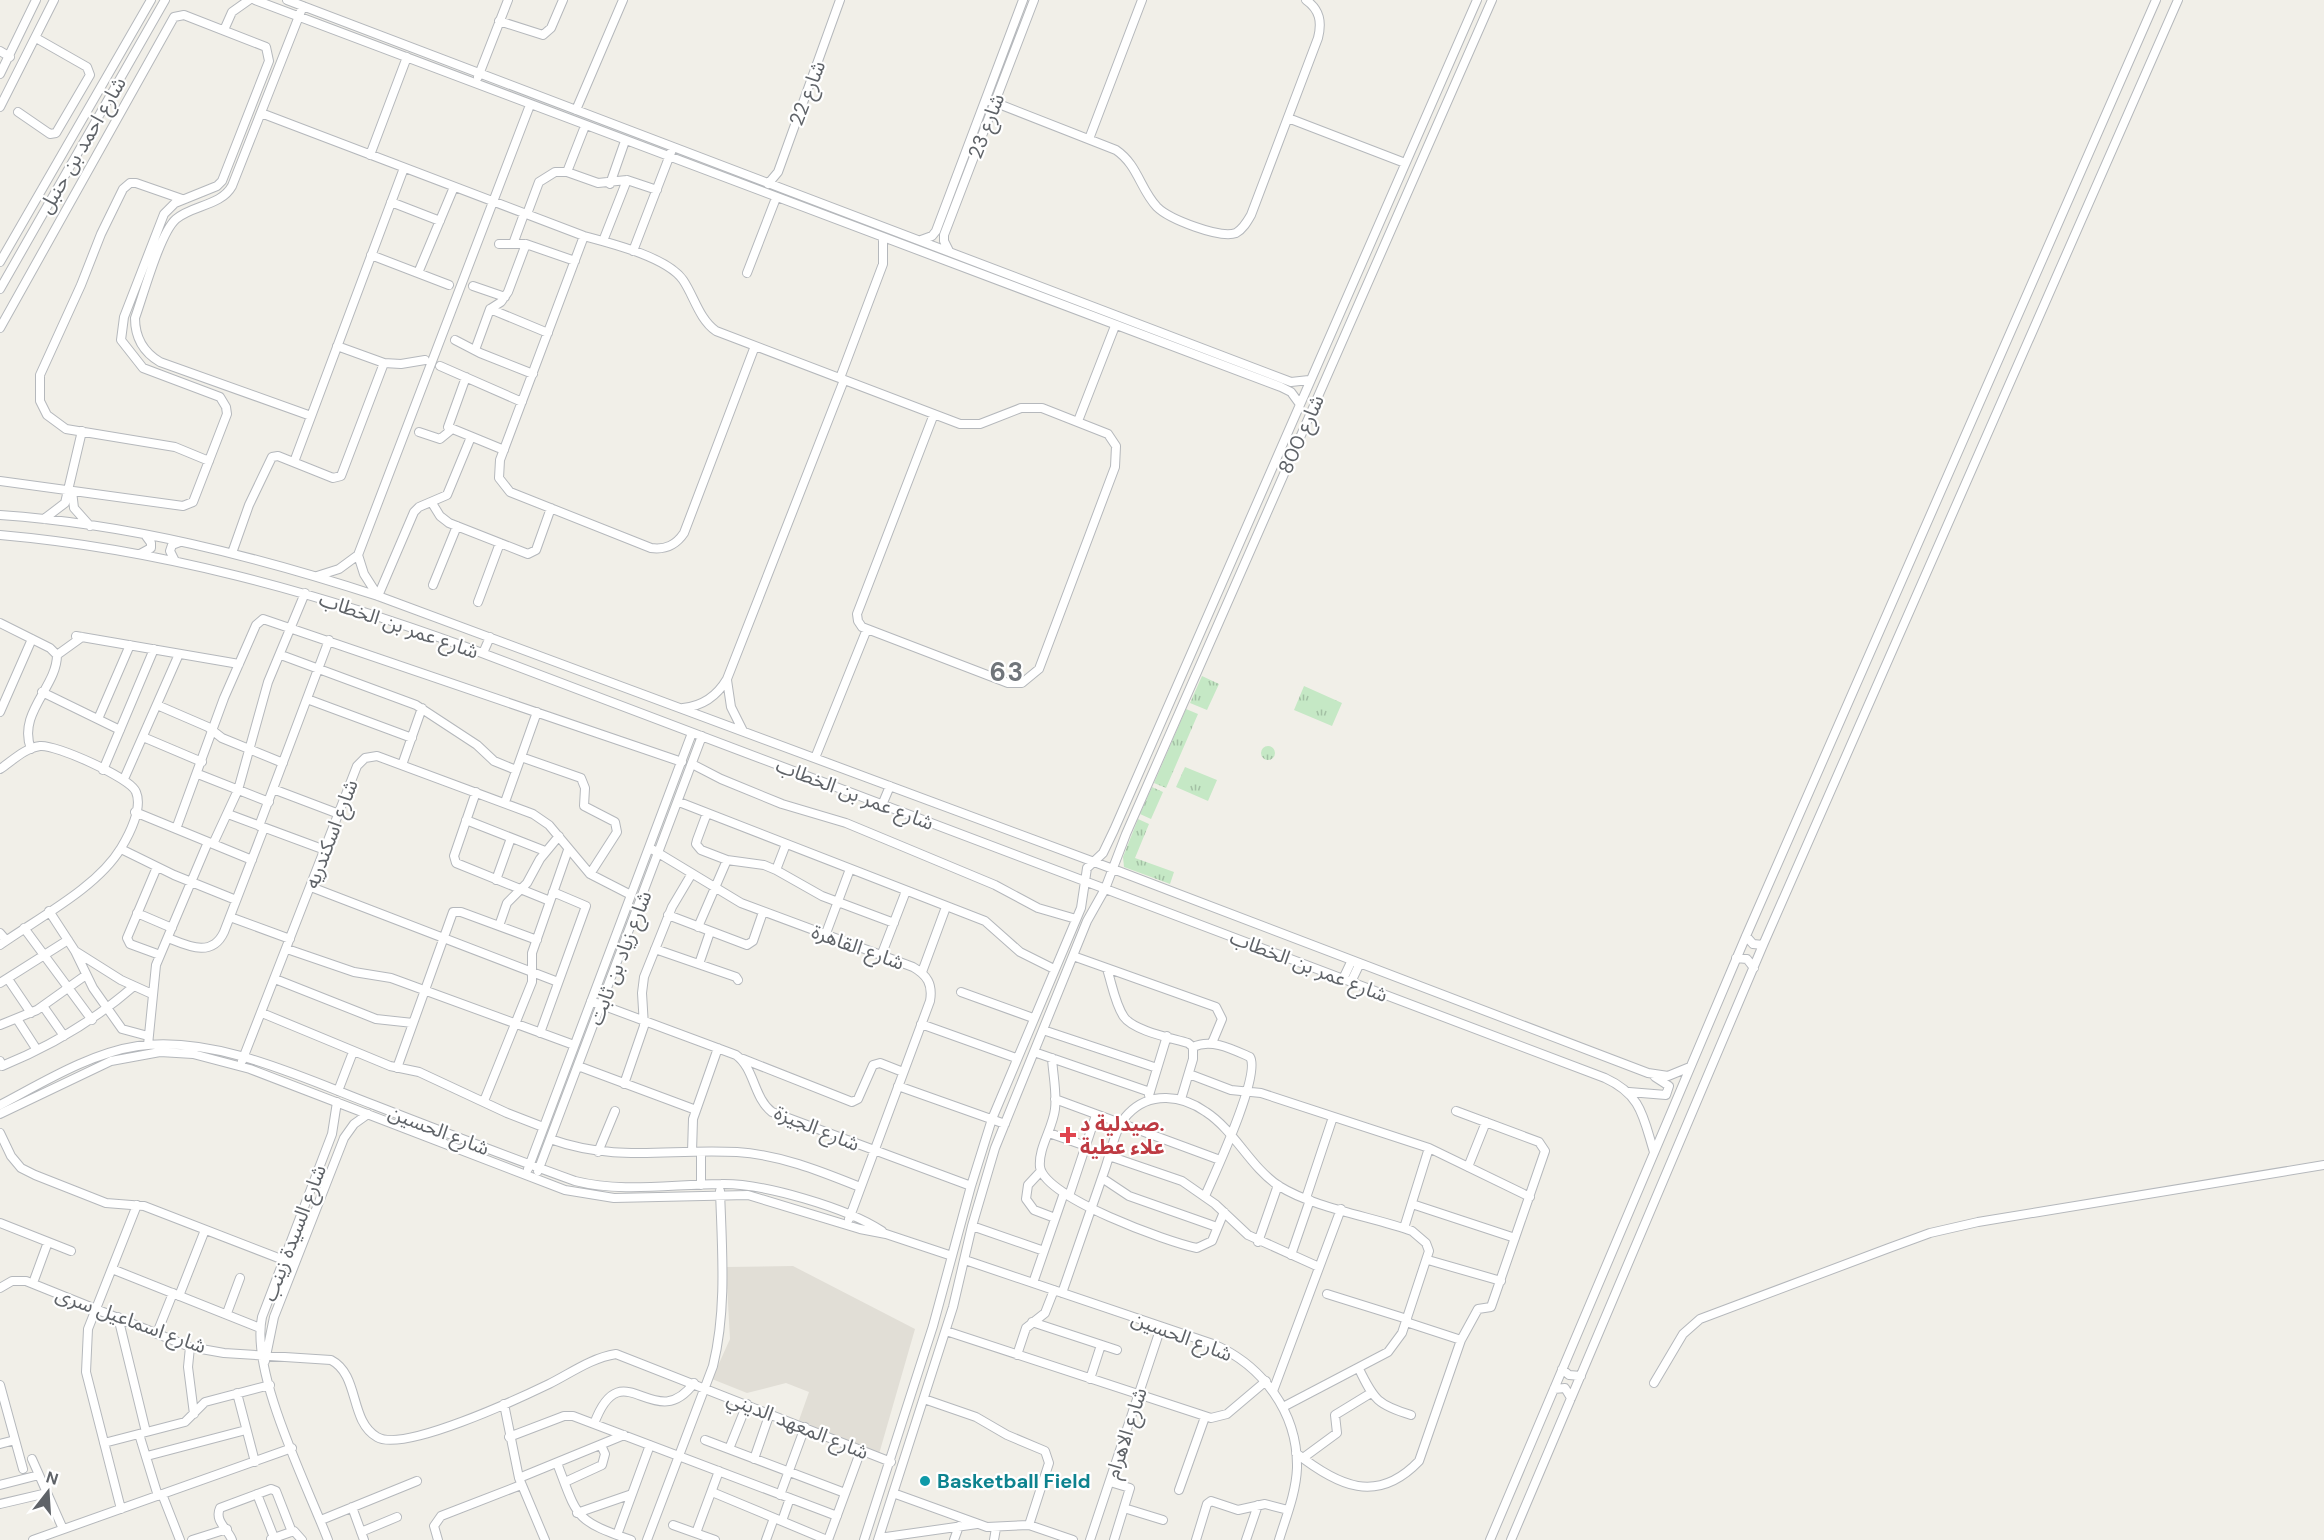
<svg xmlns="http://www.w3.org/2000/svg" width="2324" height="1540" viewBox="0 0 2324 1540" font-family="'DM Sans','Noto Sans Arabic',sans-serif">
	<defs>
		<pattern id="grass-tufts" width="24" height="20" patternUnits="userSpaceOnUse" patternTransform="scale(1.5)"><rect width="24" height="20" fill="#c5e8c5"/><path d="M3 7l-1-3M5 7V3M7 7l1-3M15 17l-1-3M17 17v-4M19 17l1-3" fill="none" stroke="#a3c0a4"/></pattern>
	</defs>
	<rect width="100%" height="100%" fill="#f1efe8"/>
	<path fill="#e1ded6" d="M793 1266 915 1329 879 1454 798 1423 809 1392 786 1383 747 1393 712 1379 730 1339 726 1267Z"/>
	<path fill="url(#grass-tufts)" d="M1202 676 1219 684 1207 710 1190 703Z
		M1304 686 1342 703 1332 726 1294 710Z
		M1186 709 1198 714 1166 788 1154 783Z
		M1261 753a7 7 0 1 1 14 0a7 7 0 1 1-14 0Z
		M1185 767 1217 780 1208 801 1176 787Z
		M1152 787 1163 792 1151 819 1140 814Z
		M1138 819 1149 824 1135 858 1174 872 1170 884 1124 867 1123 857Z"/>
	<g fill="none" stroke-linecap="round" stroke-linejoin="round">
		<defs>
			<path id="minor" d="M255 0 1281 387 1291 392 1299 403
				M287 0 1291 382 1309 380
				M303 6 232 186C221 206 192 205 176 219 160 233 143 296 135 318 135 338 143 352 160 362L311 416
				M499 21 543 35 551 28 563 0
				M224 30 232 12 249 0
				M0 51 10 57
				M0 74 36 0
				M478 77 508 0
				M986 99 1116 150C1138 165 1140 189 1157 207 1169 219 1220 239 1236 233 1243 229 1247 222 1251 215L1318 38C1322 22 1320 10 1306 0
				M0 107 54 0
				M576 110 623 0
				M18 112 50 134 56 133 90 75 87 67 36 38
				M261 113 584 236C610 243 667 257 683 280 694 296 699 319 716 331L960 424H980L1021 408H1042L1108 434 1116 446 1115 467 1039 669 1022 683H1008L862 627 858 621 857 614 934 414
				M1288 118 1405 163
				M1089 139 1142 0
				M370 155 407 57
				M567 172 585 126
				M610 184 625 141
				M768 184 778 172 840 0
				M182 199 136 183H130L123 189 101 234 81 285 40 375V401L47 415 66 429 175 447 209 461
				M391 202 440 221
				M527 214 539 182 555 172H567L598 183 627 180 657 190
				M584 236 500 460 499 478 510 492 651 548C666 550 676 545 684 533L755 346
				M921 240 932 236 936 231 1023 0
				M603 241 627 180
				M499 244H526L575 261
				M513 244 524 214
				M633 251 673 147
				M949 251 944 241V235L1034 0
				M371 255 449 285
				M0 262 151 0
				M418 273 454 187
				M747 273 776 198
				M473 286 505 297
				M0 289 165 0
				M490 309 548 333
				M0 328 174 17 184 15 266 47 269 61 222 181 217 186 175 203 164 214 124 317 121 340 143 368 220 397 226 407 227 414 193 502 183 506 0 481
				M455 340 480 353 533 374
				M337 346 384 363 401 364 425 360
				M475 350 490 309 501 302 508 292 526 244
				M440 366 522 402
				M466 377 448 427 504 450
				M840 378 883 264V238
				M1078 421 1115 326
				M419 432 440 439 451 430
				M294 462 404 168
				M72 491 74 508 90 526
				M432 503 440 516 449 523 528 554 536 550 551 508
				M0 515C129 524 255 556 378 596L1113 869 1648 1073 1668 1076 1690 1067
				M44 519 65 503 82 431
				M0 535C160 549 315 592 466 647L1605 1078C1642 1095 1643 1117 1654 1152
				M232 553 249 505 272 457 278 456 333 478 341 476 384 363
				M140 554 151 548V543L146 536
				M358 555 364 574 378 596 414 512 419 507 447 495 471 437
				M175 561 170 551 172 545 180 542
				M317 576 339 569 358 555 530 105
				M433 585 457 526
				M478 602 500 543
				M0 623 50 648 57 655C57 687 17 713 31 749
				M76 636 239 664
				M483 653 490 637
				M57 655 82 637
				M281 655 416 705 477 745 494 761 516 770
				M727 680 731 707 743 731
				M42 692 120 730
				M307 699 412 738
				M157 705 208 727 222 738 283 763
				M683 708C703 706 717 696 727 679L844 380
				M0 712 32 639
				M98 719 130 645
				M143 737 202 762
				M521 757 581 778 585 788 584 806 615 822 617 832 590 874
				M815 758 867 629
				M692 764 721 779 782 804 846 823 899 845 995 885 1038 908 1076 919
				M402 765 422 708
				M0 769C12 761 25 748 40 746 55 744 131 778 136 792 143 808 129 835 121 848 97 888 38 918 0 945
				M103 770 154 649
				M198 774 269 802
				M124 779 179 654
				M273 789 339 814
				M476 792 454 856 456 863 550 901
				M505 802 537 712
				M679 802 985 921 1020 952 1054 969
				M882 805 890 786
				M135 812 252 860
				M707 813 697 840 696 844 701 850 727 860 764 865 776 870 822 896 894 923
				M228 814 325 850
				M466 820 545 851
				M259 826 329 640
				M176 829 224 698 256 625 263 619 682 762
				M213 844 238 790 268 682 305 593
				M650 848 741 903 913 967C927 975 933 984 930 1001L849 1219
				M121 849 174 875 236 900
				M157 867 127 938 130 944 160 955
				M776 870 786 844
				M496 880 511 838
				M311 887 558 982
				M49 911 75 951 93 988 122 1029 148 1036
				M137 913 172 928
				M668 915 747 945 753 941 763 912
				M230 917 290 939
				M499 926 507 903 527 883 540 859 559 836
				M698 927 727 860
				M24 928 92 1020
				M0 933 6 940
				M825 936 850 869
				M1746 936 1753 944 1763 945
				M168 938C188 946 212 958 224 932L264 828
				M287 949 354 972 391 978 574 1045
				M655 949 736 977 738 980
				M75 951 121 980 152 994
				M881 956 906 891
				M1073 956 1216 1007 1222 1019 1212 1043
				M1736 958 1747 959 1754 968
				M699 964 710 932
				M1107 969C1112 984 1115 1004 1124 1017 1134 1031 1172 1038 1188 1043L1193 1047V1059L1181 1099
				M922 972 946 907
				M8 979 31 1013
				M275 979 376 1019 413 1023
				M1343 979 1352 960
				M1351 982 1360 963
				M0 983 68 940
				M961 992 1033 1018
				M591 1001 736 1055C755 1069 753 1097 772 1112L971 1186
				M43 1006 64 1036
				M262 1013 390 1066 419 1072 507 1113 543 1127
				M17 1019 37 1050
				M921 1024 1016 1058
				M0 1025 37 1010 86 975
				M1043 1030 1157 1068
				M540 1033 586 906 553 892
				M148 1045 156 965 208 842
				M1193 1047C1211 1038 1232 1049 1250 1057 1261 1075 1215 1173 1205 1196
				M1034 1052 1150 1092
				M1052 1058C1053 1075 1057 1093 1055 1109 1053 1128 1038 1148 1040 1167 1045 1198 1168 1242 1197 1248L1212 1241 1224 1212
				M743 1059 852 1102 858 1099 873 1065 880 1063 903 1072
				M0 1061 2 1066C51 1046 94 1021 134 986
				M242 1061 357 766 365 758 377 756 533 814 549 825 590 874 631 895
				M578 1066 696 1110
				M397 1068 453 912H461L537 940
				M1189 1074 1231 1090 1261 1093 1429 1148 1530 1197
				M624 1084 644 1026 642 993 644 977 672 907 691 875
				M898 1086 1005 1124
				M338 1091 353 1052
				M1629 1092 1666 1095 1669 1086 1655 1077
				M1149 1095 1167 1036
				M1055 1099 1220 1160
				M484 1101 532 982V953L568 850
				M0 1105C42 1083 90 1053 138 1046 215 1035 303 1078 374 1105 441 1131 508 1157 575 1181 623 1193 672 1184 721 1184 763 1183 847 1208 882 1231
				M0 1114 111 1061 160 1052 193 1054 250 1069 565 1190 614 1198 748 1195 860 1229 886 1234 952 1256
				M0 1133 11 1156 21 1168 35 1175 106 1203 144 1206 294 1264
				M1049 1133 1086 1146
				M550 1139C617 1163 669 1148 737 1152 781 1155 820 1171 860 1187
				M598 1152 615 1111
				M692 1152 693 1119 718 1048
				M701 1152V1185
				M1109 1156 1182 1181 1215 1204 1248 1235 1319 1267
				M1468 1167 1486 1122
				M528 1169 692 733
				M538 1171 702 736
				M1041 1171 1028 1185 1026 1199 1034 1210 1055 1218
				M1102 1178 1129 1196 1217 1227
				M1069 1196 1096 1115
				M1306 1198 1333 1117
				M1412 1204 1515 1238
				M0 1223 71 1251
				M972 1226 1044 1251
				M1404 1228 1429 1148
				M1258 1242 1278 1185
				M1291 1255 1310 1200
				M965 1260 1213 1344C1262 1365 1298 1412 1297 1468 1296 1493 1286 1517 1279 1540
				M1428 1260 1501 1281
				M112 1269 260 1328
				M33 1283 48 1242
				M1033 1283 1064 1193
				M0 1288 12 1281H26L190 1347 224 1353 331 1360C360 1375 349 1421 377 1437 403 1453 520 1398 549 1384 571 1373 591 1358 616 1354L891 1462
				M1062 1293C1076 1252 1091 1210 1105 1169 1111 1152 1115 1127 1128 1114 1150 1091 1182 1095 1206 1112 1235 1131 1250 1167 1279 1186 1314 1208 1373 1217 1412 1231L1426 1243 1429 1251 1402 1333 1388 1352 1283 1407
				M1327 1294 1407 1319
				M179 1296 205 1230
				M227 1313 240 1278
				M118 1317 146 1432
				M1032 1322 1117 1350
				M1406 1322 1461 1340
				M946 1331 1211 1418 1227 1414 1266 1381
				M157 1333 173 1293
				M190 1347 188 1367 194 1414
				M1017 1355 1026 1328 1045 1313 1054 1290
				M265 1361 274 1317 344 1138 354 1124 368 1114
				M1359 1369C1374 1400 1378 1405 1411 1415
				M1562 1369 1569 1375 1581 1376
				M1090 1379 1101 1345
				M1654 1383 1683 1334 1700 1319 1889 1248 1930 1233 1978 1222 2324 1165
				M0 1385 23 1469
				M1554 1389 1565 1388 1571 1398
				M1273 1391 1341 1209
				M237 1393 255 1462
				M924 1399 976 1417 1007 1435 1045 1451 1049 1463 1029 1525
				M504 1404 519 1478 545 1540
				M594 1424C622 1348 654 1437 694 1383
				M139 1434 158 1496
				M509 1437 564 1416H573L837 1516
				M705 1440 845 1493
				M104 1443 185 1422 205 1402 270 1385
				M0 1444 15 1440
				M729 1449 747 1404
				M1296 1453C1338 1486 1377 1505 1419 1461L1461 1340 1478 1309 1491 1307 1545 1151 1539 1142 1456 1111
				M147 1456 246 1430
				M1303 1458 1337 1433 1335 1415 1371 1393
				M32 1459 63 1529
				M754 1459 770 1413
				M557 1463C578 1518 574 1520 631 1540
				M519 1478 624 1435
				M565 1482 602 1465 605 1454 601 1445
				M1110 1482 1130 1488 1114 1540
				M0 1485 39 1475
				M1179 1490 1205 1417
				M712 1492 827 1540
				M893 1493 987 1527 1029 1525 1073 1540
				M162 1494 180 1540
				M257 1494 275 1540
				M780 1495 805 1427
				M0 1504 47 1493
				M352 1507 364 1540
				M1124 1508 1163 1520
				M121 1509 86 1372 88 1329 137 1205
				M577 1513 632 1494
				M321 1520 417 1481
				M782 1521 790 1498
				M673 1525 715 1540
				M361 1532 397 1517
				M696 1533 719 1471
				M617 1535 650 1445
				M879 1538 977 1524
				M271 1539 294 1531 302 1540
				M33 1540 292 1448
				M192 1540 227 1529
				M232 1540C228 1529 214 1521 220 1508L271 1489 276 1491 292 1532
				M328 1540C307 1485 250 1373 262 1317L332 1134 337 1102
				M438 1540 434 1526 441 1516 521 1485
				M647 1540 713 1366C727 1309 722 1250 720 1191
				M766 1540 774 1518
				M828 1540 861 1450
				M864 1540 933 1326 971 1186 992 1119 1081 908 1087 868 1103 853 1114 830 1477 0
				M878 1540 953 1307 972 1226 995 1148 1087 921 1105 889 1126 834 1492 0
				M954 1540 959 1526
				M994 1540 996 1528
				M1090 1540 1161 1327
				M1196 1540 1207 1504 1211 1501 1238 1510 1265 1504 1288 1510
				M1246 1540 1258 1505
				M1490 1540 1746 936 2156 0
				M1511 1540 1763 945 2178 0"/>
		</defs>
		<use href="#minor" stroke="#b5b8bc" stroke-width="10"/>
		<use href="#minor" stroke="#fff" stroke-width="8"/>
	</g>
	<path fill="#e0444e" stroke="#fff" stroke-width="2" d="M1065 1126h6v6h6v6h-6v6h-6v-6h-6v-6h6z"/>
	<circle fill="#0f9aa8" stroke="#fff" stroke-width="2" cx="925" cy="1481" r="6"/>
	<g text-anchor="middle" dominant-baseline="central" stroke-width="4.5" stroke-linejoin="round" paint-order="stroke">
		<g font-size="20" fill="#5f6368" stroke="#fff">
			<text transform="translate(807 93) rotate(-69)">شارع 22</text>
			<text transform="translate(986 126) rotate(-69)">شارع 23</text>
			<text transform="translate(82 145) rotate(-60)">شارع احمد بن حنبل</text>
			<text transform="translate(1301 434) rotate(-66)">شارع 800</text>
			<text transform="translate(399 625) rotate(19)">شارع عمر بن الخطاب</text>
			<text transform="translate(855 794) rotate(21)">شارع عمر بن الخطاب</text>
			<text transform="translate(331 834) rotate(-69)">شارع اسكندريه</text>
			<text transform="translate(858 947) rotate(20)">شارع القاهرة</text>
			<text transform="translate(620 958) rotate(-69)">شارع زياد بن ثابت</text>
			<text transform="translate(1309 966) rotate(21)">شارع عمر بن الخطاب</text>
			<text transform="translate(817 1128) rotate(22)">شارع الجيزة</text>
			<text transform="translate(439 1130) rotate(21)">شارع الحسين</text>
			<text transform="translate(294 1233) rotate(-69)">شارع السيدة زينب</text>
			<text transform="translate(131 1320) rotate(20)">شارع اسماعيل سرى</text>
			<text transform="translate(1182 1336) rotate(21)">شارع الحسين</text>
			<text transform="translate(798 1425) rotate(22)">شارع المعهد الديني</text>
			<text transform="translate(1126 1433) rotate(-72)">شارع الاهرام</text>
		</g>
		<g font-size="20" font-weight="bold" fill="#be3a42" stroke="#fff" text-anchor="start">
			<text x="1080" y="1124">صيدلية د.<tspan x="1080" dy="23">علاء عطية</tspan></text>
		</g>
		<g font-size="20" font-weight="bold" fill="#0d838f" stroke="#fff" text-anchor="start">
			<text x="937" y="1481">Basketball Field</text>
		</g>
		<g font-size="26" font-weight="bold" letter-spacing="1.5" fill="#70757a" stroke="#fff">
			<text x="1007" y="672">63</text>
		</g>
	</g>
	<g transform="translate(48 1492) rotate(17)" stroke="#ffffff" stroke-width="4.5" paint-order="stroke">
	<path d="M0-4.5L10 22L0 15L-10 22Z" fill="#5f6368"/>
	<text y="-9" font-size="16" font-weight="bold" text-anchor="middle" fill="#5f6368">N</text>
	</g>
</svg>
